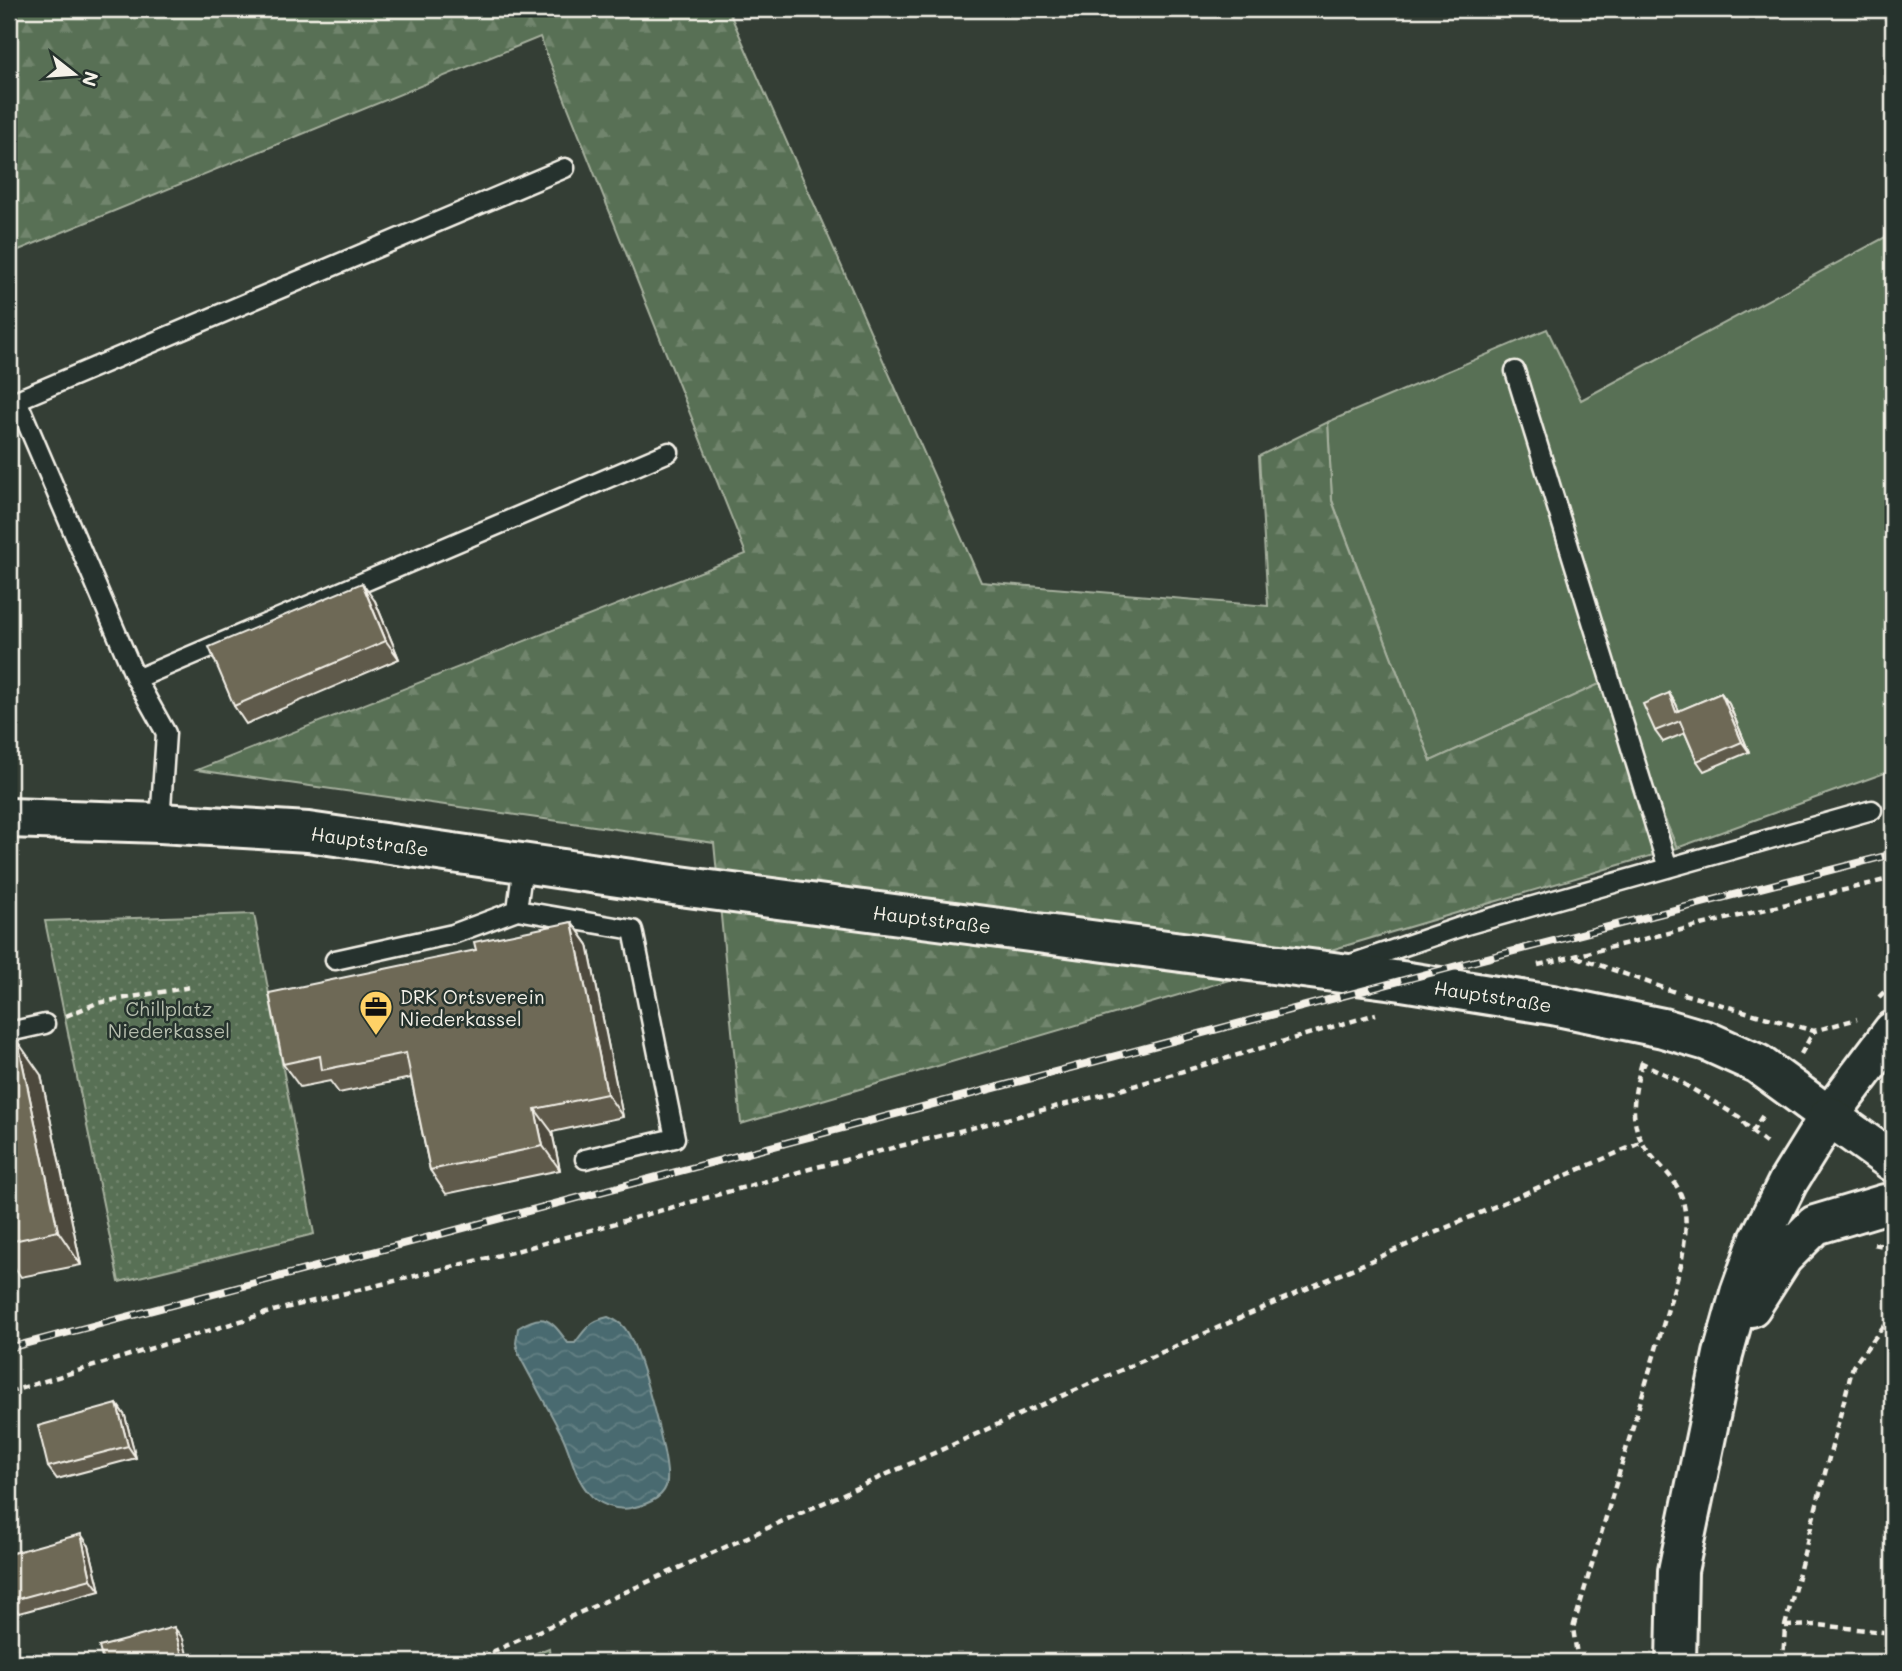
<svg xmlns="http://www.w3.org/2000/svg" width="1902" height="1671" viewBox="0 0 1902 1671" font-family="Mali,sans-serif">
	<defs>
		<pattern id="forest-firs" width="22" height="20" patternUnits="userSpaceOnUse" patternTransform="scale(1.75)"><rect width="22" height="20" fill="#597055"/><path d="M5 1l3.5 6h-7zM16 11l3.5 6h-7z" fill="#71856d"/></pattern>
		<pattern id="park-dots" width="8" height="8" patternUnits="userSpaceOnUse" patternTransform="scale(1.75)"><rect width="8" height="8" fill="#597055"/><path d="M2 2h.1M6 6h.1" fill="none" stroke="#71856d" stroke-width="1.8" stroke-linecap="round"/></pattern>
		<pattern id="water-waves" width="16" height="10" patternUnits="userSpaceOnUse" patternTransform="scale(1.75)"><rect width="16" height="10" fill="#496a6f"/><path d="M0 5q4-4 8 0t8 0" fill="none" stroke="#648084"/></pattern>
	</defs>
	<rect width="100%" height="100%" fill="#343e35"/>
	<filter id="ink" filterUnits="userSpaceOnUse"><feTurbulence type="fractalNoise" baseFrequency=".0143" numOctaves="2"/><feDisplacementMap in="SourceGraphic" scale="14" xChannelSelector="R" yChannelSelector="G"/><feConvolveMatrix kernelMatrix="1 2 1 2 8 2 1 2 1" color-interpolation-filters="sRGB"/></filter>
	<g filter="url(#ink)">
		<path fill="#597055" stroke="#a6b09e" stroke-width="2" d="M1893 233V770L1677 848 1606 681 1431 761 1332 500 1328 422 1547 329 1581 400Z"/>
		<path fill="url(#forest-firs)" stroke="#a6b09e" stroke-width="2" d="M9 9H728L981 582 1268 606 1259 456 1328 422 1332 501 1431 761 1606 681 1677 848 741 1124 714 843 197 770 746 554 540 37 9 254Z"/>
		<path fill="url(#park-dots)" stroke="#a6b09e" stroke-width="2" d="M254 914 314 1234 119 1282 45 921Z
			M549 1648 550 1662H513Z"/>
		<path fill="url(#water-waves)" stroke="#8da09f" stroke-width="2" d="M608 1317C616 1320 624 1325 628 1333 640 1353 670 1460 667 1482 665 1498 645 1505 631 1508 616 1511 597 1504 588 1492 574 1476 571 1453 562 1435 548 1408 533 1382 519 1355L516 1343 518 1328C545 1311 551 1320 568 1343H575C585 1329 590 1321 608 1317Z"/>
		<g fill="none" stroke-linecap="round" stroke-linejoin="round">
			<defs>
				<path id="service" d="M1515 371 1668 868
					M136 679 669 452
					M160 823 166 733 136 679 17 400 565 168
					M517 910 633 930 675 1138 585 1159
					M335 960 453 934 517 910 523 864
					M1348 965 1466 925 1872 810
					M9 1032 45 1024"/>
				<path id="tertiary" d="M9 818 160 823 308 832 680 886 1402 981 1552 1005 1663 1028 1707 1041 1758 1064 1829 1116 1893 1031"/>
				<path id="secondary" d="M1751 1307 1783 1257 1815 1225 1885 1204H1893
					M1676 1662 1678 1571 1723 1354 1740 1293 1759 1240 1788 1182 1829 1116 1893 1162"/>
			</defs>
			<use href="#service" stroke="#f4f1e8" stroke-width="23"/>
			<use href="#tertiary" stroke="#f4f1e8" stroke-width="44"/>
			<use href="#secondary" stroke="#f4f1e8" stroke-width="44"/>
			<path stroke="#f4f1e8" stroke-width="4.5" stroke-dasharray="7 5" stroke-linecap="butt" d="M1577 957 1675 992
				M1538 965 1893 878
				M1683 994 1814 1031 1857 1019
				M1879 997 1893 983
				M66 1016 97 1003 191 987
				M1801 1054 1814 1031
				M1640 1062 1677 1080 1739 1117 1752 1132 1770 1146
				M1752 1132 1765 1112
				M1874 1244 1893 1248
				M9 1392 273 1311 516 1251 813 1168 1106 1094 1376 1014
				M1785 1626 1819 1625 1893 1633
				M470 1662 1023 1413 1642 1142
				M1578 1662 1573 1628 1681 1265C1685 1239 1691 1209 1676 1185 1667 1169 1650 1158 1642 1142 1628 1116 1635 1089 1642 1062
				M1783 1662 1785 1626 1853 1366 1883 1327 1893 1324"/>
			<use href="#service" stroke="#26332d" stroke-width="18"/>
			<use href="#tertiary" stroke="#26332d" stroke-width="38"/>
			<use href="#secondary" stroke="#26332d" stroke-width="38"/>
			<defs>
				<path id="rail" d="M9 1348 1483 959 1893 854"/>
			</defs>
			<use href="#rail" stroke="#f4f1e8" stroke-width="8"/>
			<use href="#rail" stroke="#26332d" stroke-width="5" stroke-dasharray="16" stroke-linecap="butt"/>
		</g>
		<path fill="#5f5a4b" stroke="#f4f1e8" stroke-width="2" d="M375 601 399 659 246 724 234 706Z
			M1669 693 1676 704 1679 711 1721 693 1729 704 1749 752 1704 771 1697 761 1685 733 1663 742 1655 731Z
			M572 922 588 945 623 1117 552 1132 560 1170 446 1194 430 1170 411 1078 339 1093 330 1081 300 1087 283 1064 476 950Z
			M41 1075 81 1265 21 1277 9 1260V1242Z
			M117 1404 125 1416 136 1458 57 1479 48 1467Z
			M89 1546 100 1591 19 1613 10 1601Z"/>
		<path fill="#4d4a3d" stroke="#f4f1e8" stroke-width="2" d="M362 583 375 601 399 659 386 641Z
			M1669 693 1676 704 1684 723 1676 712Z
			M1721 693 1729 704 1749 752 1742 742Z
			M572 922 588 945 623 1117 607 1094Z
			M18 1042 41 1075 81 1265 58 1231Z
			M535 1109 552 1132 560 1170 543 1146Z
			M117 1404 125 1416 136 1458 128 1446Z
			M81 1534 89 1546 100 1591 91 1579Z
			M174 1627 183 1639 189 1662H184Z"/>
		<path fill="#6e6957" stroke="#f4f1e8" stroke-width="2" d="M362 583 386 641 234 706 209 647Z
			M1669 693 1676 712 1721 693 1742 742 1697 761 1680 721 1655 731 1643 704Z
			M572 922 607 1094 535 1109 543 1146 430 1170 406 1053 322 1070 320 1056 283 1064 269 993 476 950 474 942Z
			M18 1042 58 1231 9 1242V1043Z
			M117 1404 128 1446 48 1467 38 1426Z
			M81 1534 91 1579 10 1601 9 1595V1554Z
			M174 1627 184 1662H103L99 1647Z"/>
	</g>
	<defs>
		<symbol id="office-pin" viewBox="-11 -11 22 30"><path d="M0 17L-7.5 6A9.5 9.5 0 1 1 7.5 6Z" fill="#ffd166" stroke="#26332d"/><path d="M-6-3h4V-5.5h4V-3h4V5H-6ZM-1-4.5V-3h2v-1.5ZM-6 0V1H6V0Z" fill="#111"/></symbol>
	</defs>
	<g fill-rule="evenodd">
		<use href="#office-pin" x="357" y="988" width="38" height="52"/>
	</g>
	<g text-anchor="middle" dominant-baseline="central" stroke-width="5" stroke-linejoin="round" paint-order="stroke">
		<g font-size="19" fill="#f4f1e8" stroke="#26332d">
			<text transform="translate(370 841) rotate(8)">Hauptstraße</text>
			<text transform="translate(932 919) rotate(7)">Hauptstraße</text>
			<text transform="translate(1493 996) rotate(9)">Hauptstraße</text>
		</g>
		<g font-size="19" fill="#f4f1e8" stroke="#26332d" text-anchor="start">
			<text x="400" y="996">DRK Ortsverein<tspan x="400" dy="22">Niederkassel</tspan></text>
		</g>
		<g font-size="19" fill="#b6bdad" stroke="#26332d">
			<text x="169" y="1008">Chillplatz<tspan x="169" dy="22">Niederkassel</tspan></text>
		</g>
	</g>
	<rect width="1902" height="1671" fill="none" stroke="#26332d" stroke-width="35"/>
	<rect x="18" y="18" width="1867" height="1636" fill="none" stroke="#f4f1e8" stroke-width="2.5" filter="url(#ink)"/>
	<g transform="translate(74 74) rotate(107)" stroke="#26332d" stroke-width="5" paint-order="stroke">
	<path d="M0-5L12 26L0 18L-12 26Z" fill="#f4f1e8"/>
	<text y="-10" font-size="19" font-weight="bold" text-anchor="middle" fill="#f4f1e8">N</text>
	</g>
</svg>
